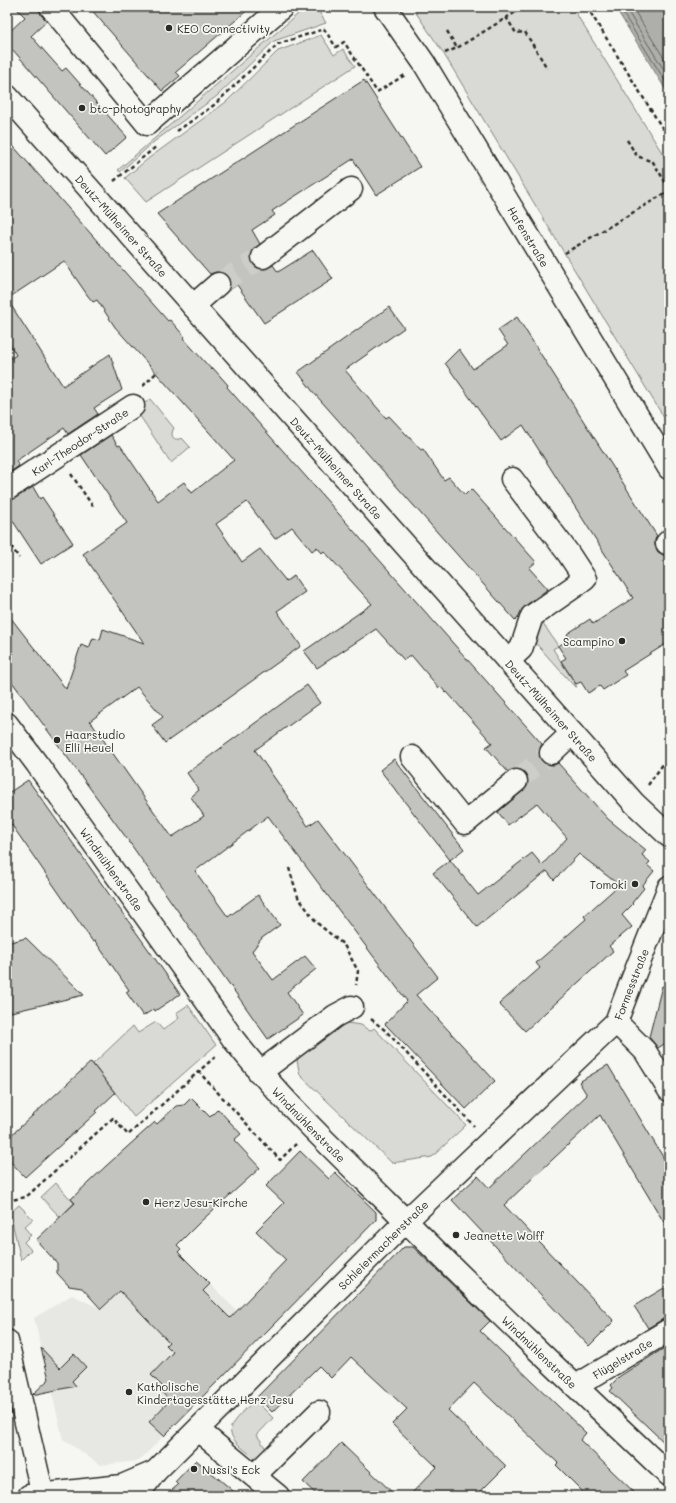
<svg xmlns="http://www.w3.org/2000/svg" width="676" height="1503" viewBox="0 0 676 1503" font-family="Mali,sans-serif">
	<rect width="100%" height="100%" fill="#f6f6f2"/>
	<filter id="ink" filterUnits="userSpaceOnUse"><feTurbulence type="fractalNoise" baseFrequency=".025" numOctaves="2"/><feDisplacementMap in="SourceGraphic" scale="8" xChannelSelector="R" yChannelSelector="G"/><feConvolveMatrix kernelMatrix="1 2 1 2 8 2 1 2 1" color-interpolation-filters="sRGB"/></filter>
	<g filter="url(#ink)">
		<path fill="#e7e7e3" d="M195 1269 262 1336 139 1461 100 1465 63 1439 34 1318 72 1295 101 1309 124 1287Z"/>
		<path fill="#d9d9d5" stroke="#828280" d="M306 7H316L326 23 274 41 217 96 155 141 120 172 118 170Z
			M412 7H572L669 164V426L442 51Z
			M321 35 334 55 343 49 355 66 146 202 125 178 149 158 226 102 278 51Z
			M150 399 174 428C169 436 174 442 182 438L190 447 171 463 136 410Z
			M541 620 558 646 553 649 577 687 574 686 532 639Z
			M188 1005 216 1045 134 1117 93 1064 133 1026 138 1033 156 1022 163 1030 179 1018 176 1013Z
			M347 1023 361 1025 370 1031 374 1028 466 1125 432 1157 392 1163 300 1075 297 1061 304 1049 334 1028Z
			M56 1183 74 1203 60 1217 41 1197Z
			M19 1205 33 1219 24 1227 31 1235 24 1242 31 1250 21 1260 10 1213Z
			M255 1400 273 1418 257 1435 268 1452 260 1462C250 1453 222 1438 233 1423 238 1415 248 1407 255 1400Z"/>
		<path fill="#aeaeab" stroke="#7a7a78" d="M615 7H669V95Z"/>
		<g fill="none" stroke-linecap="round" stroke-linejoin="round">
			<path stroke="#5f5f5e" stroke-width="1" d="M619 7 669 87
				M625 7 669 78
				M632 7 669 66"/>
		</g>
		<path fill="#c3c3c0" stroke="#2b2b2b" d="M15 7H39L41 15 47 21 31 36 62 71 66 68 127 137 105 156 13 50 7 56V34L25 17Z
			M89 7H251L176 72 180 76 162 91Z
			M364 80 420 167 376 195 353 159 272 211 275 215 252 230 260 244 252 252 251 258 253 264 258 268 265 269 273 265 278 272 313 250 333 279 264 323 237 285 228 291 230 282 227 275 222 272H216L210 274 157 214Z
			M7 139 168 321 170 320 185 337 183 338 212 370 213 368 228 385 227 387 262 427 542 744 539 750V756L542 761 548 765H554L558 763 608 819 646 850 642 855 650 862 647 865 654 871 642 886 644 888 632 903 633 904 622 915 632 927 609 946 613 951 525 1031 499 1004 540 968 536 963 586 919 584 916 619 885 579 854 554 880 547 871 477 927 433 873 450 860 478 895 532 853 542 865 567 838 537 803 508 825 498 812 524 790 528 785V779L526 773 521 769H514L508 772 486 747 492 743 447 692 446 693 440 686 439 688 411 655 404 660 376 629 317 668 304 651 372 604 324 551 322 553 317 547 312 551 292 527 275 539 247 502 216 524 242 562 260 549 286 581 294 576 305 592 277 611 301 646 165 743 152 725 163 717 137 687 90 721 172 837 204 816 191 797 199 790 187 773 307 685 320 703 255 750 308 826 318 819 438 977 416 995 495 1081 466 1109 385 1024 407 1001 268 816 195 871 228 917 258 895 280 925 262 938 252 951 273 980 305 956 316 969 287 992 303 1015 268 1039 125 836 7 675V613L66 689 81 645 89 648 93 638 100 640 103 629 144 643 83 554 127 523 81 455 111 435 118 446 120 445 158 501 184 482 192 493 234 460 115 327 97 300 93 302 88 296 64 261 7 299 63 386 110 354 122 390 94 408 98 414 68 434 64 428 16 461 19 466 7 474V361L16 355 7 339Z
			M389 307 404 328 345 370 386 418 389 416 421 450 423 449 444 480 449 477 465 495 471 489 536 562 529 568 548 589 525 606 518 617 515 620 314 393 298 372Z
			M517 317 657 536 655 540V546L658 552 663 555H669V642L623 671 626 675 603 690 600 686 588 693 581 682 576 684 561 661 566 658 558 646 570 639 567 634 590 619 593 624 633 598 523 425 501 441 445 363 459 349 473 369 508 345 498 330Z
			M33 487 40 499 42 497 73 543 41 564 7 512V501L14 499Z
			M394 759 464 849 450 860 380 770Z
			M28 780 180 994 155 1011 154 1009 143 1016 126 992 129 990 95 941 93 942 7 818V794Z
			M26 938 84 995 7 1013V943Z
			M662 986 669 987V1041L658 1048 649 1037Z
			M91 1062 115 1093 96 1111 97 1112 25 1177 7 1158V1139Z
			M608 1065 669 1167V1231L600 1115 504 1205 614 1321 589 1346 452 1200 478 1176 489 1188 587 1095 579 1082Z
			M191 1098 210 1117 218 1109 241 1134 234 1140 260 1168 200 1222 177 1245 181 1249 178 1252 210 1284 203 1291 230 1318 286 1260 256 1231 284 1203 266 1186 300 1151 329 1179 335 1172 376 1212V1220L164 1436 149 1422 170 1400 159 1390 163 1387 151 1375 173 1352 166 1345 169 1342 120 1291 101 1309 82 1288 69 1286 57 1273V1263L36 1240 75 1203 71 1199 106 1166 155 1122 157 1124 176 1106 184 1105Z
			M404 1247H413L490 1321 480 1331 586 1433 580 1440 638 1496H587L556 1465 558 1463 474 1383 448 1410 506 1466 476 1496H409L437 1467 392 1424 407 1409 351 1357 331 1378 319 1366 272 1412 257 1397Z
			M669 1285V1318L663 1319 648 1328 634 1306Z
			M669 1345V1447L610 1391 613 1388 611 1385 620 1376Z
			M41 1348 60 1368 74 1354 86 1367 72 1381 76 1386 32 1395 49 1379Z
			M341 1443 396 1496H318L303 1482Z
			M196 1460 219 1479 239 1496H165L178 1485 175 1482Z"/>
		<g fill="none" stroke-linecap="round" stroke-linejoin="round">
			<path stroke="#cdcdca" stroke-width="22" stroke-dasharray="22 11" stroke-linecap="butt" d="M218 284 263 257
				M516 781 551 753"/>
			<defs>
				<g id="minor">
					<path d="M51 7 147 124 282 7"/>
					<path id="s1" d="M385 7 424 63 669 468"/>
					<path id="s2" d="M7 96 634 803 669 836"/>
					<path d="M263 257 351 189"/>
					<path d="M193 306 218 284"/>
					<path id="s3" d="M7 489 133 406"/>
					<path d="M667 543 669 541"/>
					<path d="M508 661 521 649 532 616 585 579 568 553 512 479"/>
					<path id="s4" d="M7 724 37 764 234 1040C280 1099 334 1150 387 1202 479 1295 574 1385 669 1475"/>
					<path d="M551 753 572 733"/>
					<path d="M412 757 465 823 516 781"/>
					<path d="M616 1022 645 1051 669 1090"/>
					<path d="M259 1073 335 1016 352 1007"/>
					<path d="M7 1341 43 1496"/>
					<path id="s5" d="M576 1386 669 1330"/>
					<path d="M198 1430 278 1496"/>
					<path d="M254 1476 319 1412"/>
					<path d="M29 1496 122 1486 155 1472"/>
					<path id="s6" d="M137 1496 155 1472 406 1221 616 1022 627 993 669 887"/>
				</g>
			</defs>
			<use href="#minor" stroke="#2b2b2b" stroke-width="25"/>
			<path stroke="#2b2b2b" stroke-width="2.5" stroke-dasharray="4 3" stroke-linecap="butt" d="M587 7 669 139
				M506 17 516 33 525 32 547 68
				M447 31 457 48
				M445 53 457 48 524 7
				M177 131 214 105 278 44 324 29 336 47 344 42 377 92 405 75
				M627 140 637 156 653 162 669 188
				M114 181 157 146
				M565 253 669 191
				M143 386 158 371
				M71 474 94 508
				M7 540 19 558
				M648 785 669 756
				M289 868 298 897 317 923 344 945 358 971 356 985
				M371 1019 386 1031 474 1126
				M198 1071 280 1160 296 1144
				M7 1201 26 1197 113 1118 128 1135 217 1055"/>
			<use href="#minor" stroke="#f6f6f2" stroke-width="22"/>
		</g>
	</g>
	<g fill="#2b2b2b" stroke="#f6f6f2" stroke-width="1.5">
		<circle cx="169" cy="28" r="4"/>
		<circle cx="82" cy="108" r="4"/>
		<circle cx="622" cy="641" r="4"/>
		<circle cx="57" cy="740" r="4"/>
		<circle cx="635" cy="884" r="4"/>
		<circle cx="146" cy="1202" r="4"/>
		<circle cx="456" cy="1235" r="4"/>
		<circle cx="129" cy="1392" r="4"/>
		<circle cx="194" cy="1469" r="4"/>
	</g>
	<g text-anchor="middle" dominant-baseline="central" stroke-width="3.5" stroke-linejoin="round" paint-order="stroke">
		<g font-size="11" fill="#2b2b2b" stroke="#f6f6f2" text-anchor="start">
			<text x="177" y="28">KEO Connectivity</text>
			<text x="90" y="108">btc-photography</text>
			<text x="614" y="641" text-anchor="end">Scampino</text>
			<text x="65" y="734">Haarstudio<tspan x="65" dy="13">Elli Heuel</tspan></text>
			<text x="627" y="884" text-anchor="end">Tomoki</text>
			<text x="154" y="1202">Herz Jesu-Kirche</text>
			<text x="464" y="1235">Jeanette Wolff</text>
			<text x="137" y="1386">Katholische<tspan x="137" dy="13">Kindertagesstätte Herz Jesu</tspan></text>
			<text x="202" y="1469">Nussi's Eck</text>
		</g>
		<g font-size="11" fill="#2b2b2b" stroke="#f6f6f2">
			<text stroke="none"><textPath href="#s2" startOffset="173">Deutz-Mülheimer Straße</textPath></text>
			<text stroke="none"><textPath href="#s1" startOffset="271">Hafenstraße</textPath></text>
			<text stroke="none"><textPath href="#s3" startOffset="87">Karl-Theodor-Straße</textPath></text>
			<text stroke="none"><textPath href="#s2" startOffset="497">Deutz-Mülheimer Straße</textPath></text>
			<text stroke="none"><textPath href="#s2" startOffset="821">Deutz-Mülheimer Straße</textPath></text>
			<text stroke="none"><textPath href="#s4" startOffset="179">Windmühlenstraße</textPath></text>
			<text stroke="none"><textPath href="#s6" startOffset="715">Formesstraße</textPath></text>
			<text stroke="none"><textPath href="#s4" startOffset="502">Windmühlenstraße</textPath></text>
			<text stroke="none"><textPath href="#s6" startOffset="352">Schleiermacherstraße</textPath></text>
			<text stroke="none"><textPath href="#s4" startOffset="826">Windmühlenstraße</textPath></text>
			<text stroke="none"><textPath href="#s5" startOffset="54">Flügelstraße</textPath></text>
		</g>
	</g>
	<rect width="676" height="1503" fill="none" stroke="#f6f6f2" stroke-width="24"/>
	<rect x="12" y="12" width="652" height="1479" fill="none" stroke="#2b2b2b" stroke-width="1.5" filter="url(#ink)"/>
</svg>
